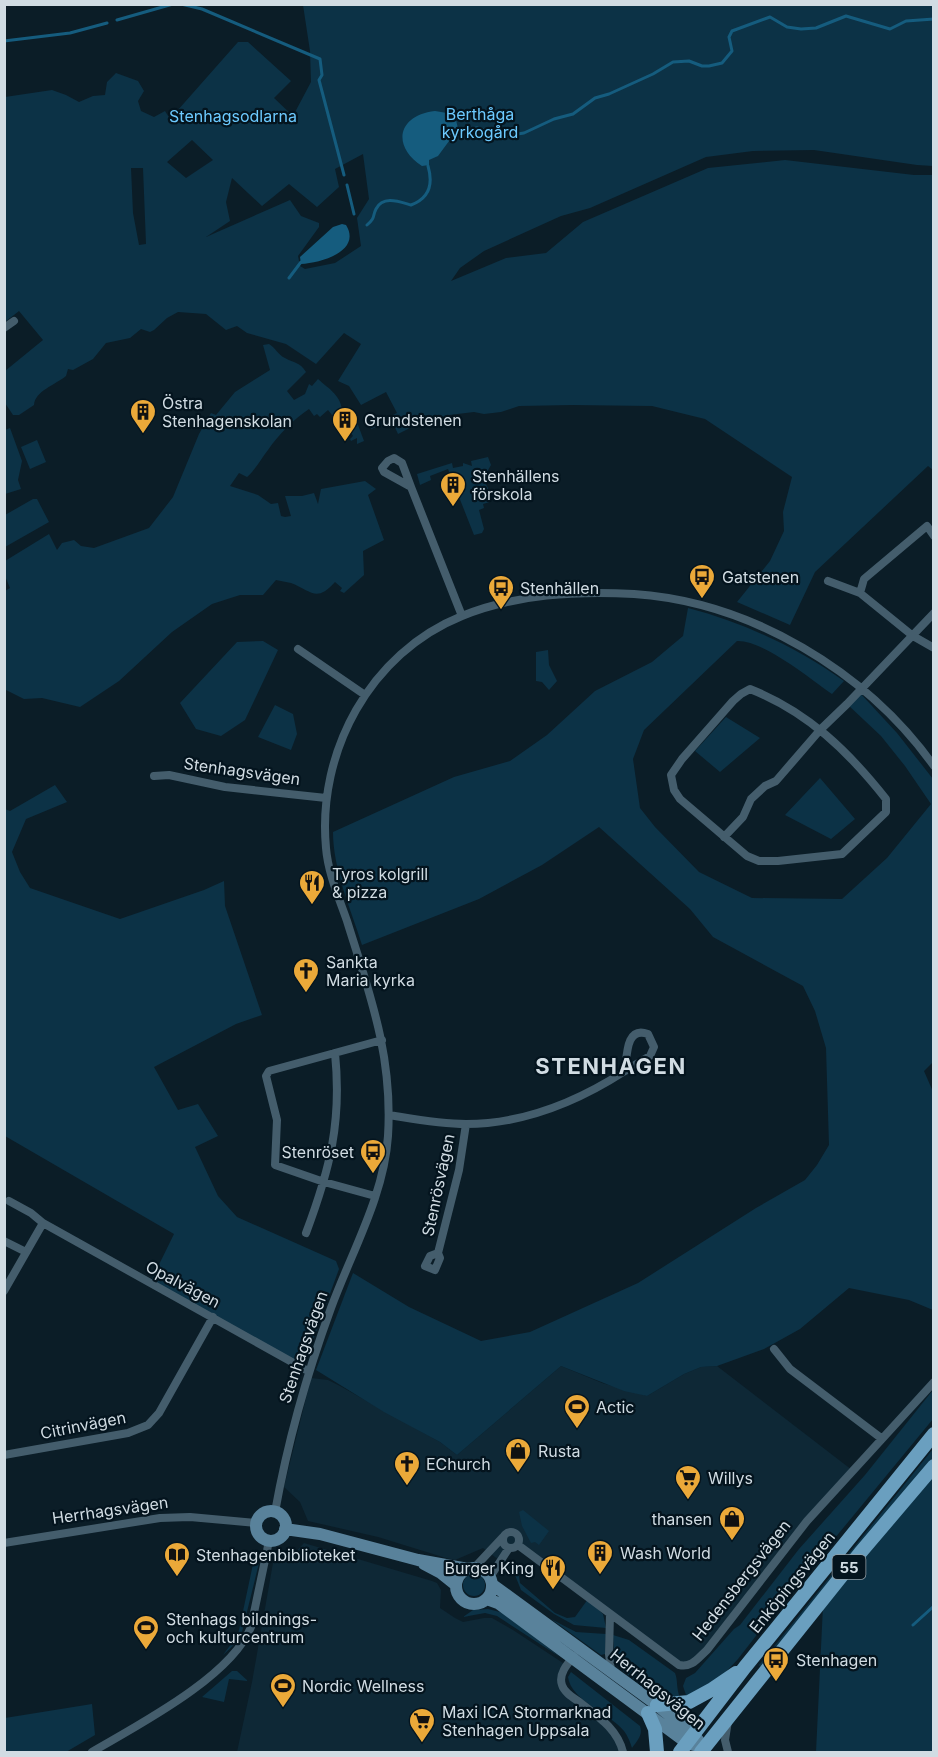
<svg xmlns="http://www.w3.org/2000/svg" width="938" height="1757" viewBox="0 0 938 1757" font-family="Inter,sans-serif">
	<rect width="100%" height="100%" fill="#0b1d27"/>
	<path fill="#0e2836" d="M561 1366 602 1383 647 1396 684 1374 701 1367 717 1366 852 1470 707 1650 685 1666 518 1545 511 1548 499 1560 483 1548 455 1560 446 1558 378 1537 308 1521 300 1502 284 1487 311 1378 328 1380 340 1386 440 1442 457 1455Z
		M304 1543 432 1581 437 1583 441 1590 440 1608 455 1618 463 1622 484 1618H492L513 1630 566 1665 562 1686 608 1725 623 1752H237L252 1682 273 1563 292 1556Z"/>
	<path fill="#0c3246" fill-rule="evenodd" d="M303 5H933V166L917 165 814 150 753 151 706 157 590 208 561 216 484 251 460 268 451 281 506 258 546 253 583 222 708 168 785 160 914 175H933V470L928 466 815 572 790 625 737 602 770 561 784 531 783 512 792 477 705 419 652 406 572 405 519 406 501 412 484 414 474 412 449 415 442 419H428L417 422 414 426 398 434 392 421 371 429 370 425 397 413 386 392 361 405 349 386 338 381 361 344 344 333 316 364 286 344 247 333 237 326 226 330 206 314 178 312 167 318 154 330 150 332 141 329 130 338 106 343 93 359 73 370 68 369 66 376C55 385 35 391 34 405L19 415H13L5 403V371L43 340 19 311 5 322V97L52 90 66 95 79 102 93 96 105 95 107 82 116 73 138 81 144 91 138 101 141 111 154 117 165 111 170 119 238 42H248L291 81 274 98 293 116 311 82 310 51ZM192 140 213 160 186 178 167 162ZM363 154 369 199 357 218 361 246 335 263 305 269 300 266 298 256 319 227V223L301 216 290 200 206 237 230 221 226 202 232 178 262 206 289 184 317 207 339 187 335 169ZM131 168H143L146 244 139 245 133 213Z
		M269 344C276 348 278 355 285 358 294 363 300 362 306 372L287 391 294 400 305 394 309 384 312 386 318 379C329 389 342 396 342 412L346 415 348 412 354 414 364 441 357 444V438L351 441 350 439 353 436 346 423 341 426 328 410 320 417 317 414 314 416 309 409C293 420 279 434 268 450 261 459 256 469 247 477L239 473 230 486 258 495 271 504 278 503 281 516 285 517 291 516 285 496H302L314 493 318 504 321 489 365 481 376 489 368 495 384 540 363 551 364 575 344 593 340 591 342 588 335 582C316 603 312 591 291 583 286 582 281 581 276 580L263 595H240L212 604 172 632 119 681 80 707 42 698 24 699 6 690 5 691V591L10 588 5 576V561L49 534 57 550 62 543 74 540 81 546 94 548 149 528 173 497 199 434 211 413 216 415 235 392 270 370 263 345Z
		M10 428 22 461 18 480 21 489 5 494V430Z
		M37 440 46 462 30 469 21 447Z
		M488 457 491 465 483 479 488 488 490 502 483 504 484 508 479 510 484 529 482 533 474 535 448 469 430 476 431 480 420 485 417 474 452 463 453 468 463 466V463L472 466 471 461Z
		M33 499H37L49 522 5 547V515Z
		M688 608C745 623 796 647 844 681L832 694C809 678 763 640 737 641L644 730 633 759 640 808 655 827 699 872 752 898 842 899 887 858 931 804 905 766 881 736 847 704 860 693 897 733 933 779 934 1061 924 1071 934 1094 933 1310 909 1300 849 1288 800 1329 764 1349 717 1366 701 1367 684 1374 647 1396 624 1391 561 1366 457 1455 440 1442 384 1412 316 1370 353 1273 409 1307 481 1341 530 1332 638 1283 756 1208 805 1180 817 1165 829 1145 826 1048 815 1011 803 986 713 937 690 909 599 827 542 865 479 899 362 945C351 909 333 870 333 832L454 777 510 761 547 735 595 691 652 662 683 636Z
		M263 641 278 650 245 720 221 736 196 729 180 703 237 642Z
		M548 650 549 665 557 681 549 690 542 682 536 681V652Z
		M275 705 293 714 297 734 291 750 258 737Z
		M726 717 760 738 720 772 695 751Z
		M820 778 855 819 831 839 785 815Z
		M55 785 67 802 26 819 12 852 20 872 30 888 120 919 204 890 224 881 225 906 262 1015 236 1024 154 1067 178 1110 198 1104 218 1136 195 1147 218 1196 237 1217 336 1261 339 1269 305 1362 298 1365 150 1283 174 1234 5 1136V809L10 811Z
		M933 1390V1419L783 1601 738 1659 724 1674 687 1698 683 1686 686 1678 695 1673 734 1629 740 1625 799 1549 865 1475Z
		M933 1449V1458L763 1669 759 1665Z
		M933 1475V1752H816L823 1606Z
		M523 1510 549 1531 539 1545 535 1542 531 1543 522 1526 519 1512Z
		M256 1562 259 1563 242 1632 236 1643 223 1655 237 1636 239 1630 253 1564Z
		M522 1564 524 1567 519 1576 520 1583 555 1613 567 1618 575 1617 588 1599 603 1614 606 1628 574 1625 554 1614 521 1590 513 1570Z
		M463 1585a11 11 0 1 1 22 0a11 11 0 1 1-22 0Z
		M488 1609 504 1613 560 1657 497 1616 485 1613 463 1617 473 1610Z
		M551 1619 576 1632 606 1634 605 1654 601 1655Z
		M613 1635 629 1640 675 1673C678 1680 676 1688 680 1698L665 1700 657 1697 623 1671 614 1652Z
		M232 1671H237L248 1681 229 1679 224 1702 202 1697Z
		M571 1672 640 1726C643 1735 638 1740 632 1748 630 1742 628 1736 624 1731 610 1713 571 1701 568 1677Z
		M92 1704 95 1735 66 1752H5V1718Z"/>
	<path fill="#155c7e" d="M435 111 447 113 456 120 460 137H452L438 156 429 160V165L422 166C391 146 398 115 435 111Z
		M342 224 346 225C362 251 321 263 301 264L300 257 333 227Z"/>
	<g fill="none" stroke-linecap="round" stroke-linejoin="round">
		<path stroke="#155c7e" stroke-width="3" d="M181 4 202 9 320 59 322 75 319 80 344 175
			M117 20 173 4
			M4 41 70 33 107 23
			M460 131 477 128 505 136 524 133 554 119 573 114 595 98 609 94 653 74 673 62 689 61 702 66H709L722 63 732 51 729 37 732 31 770 17 787 27 801 29 816 28 846 16 890 29 906 21 934 19
			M347 185 354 214
			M367 225C376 217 372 217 376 209 383 195 400 202 411 205 430 198 433 183 428 166
			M289 278 301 262
			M913 1625 934 1606"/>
		<path stroke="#445d6c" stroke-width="8" d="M4 328 14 321
			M411 487 402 463 394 458 388 461 382 468 384 472 411 487 462 616
			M934 536 927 526 864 579 860 593 913 636 934 648
			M828 581 860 593
			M298 649 365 695
			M750 689C808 712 848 751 886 799V812L842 854 778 861H759L747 856 680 799 674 790 671 775 682 759 733 701 741 694Z
			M154 776 169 775 225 787 326 798
			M724 837 743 817 751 799 765 786 776 781 820 730 847 704 934 613
			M389 1115C414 1119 440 1124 466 1124 525 1124 577 1102 625 1071 627 1055 626 1026 648 1034L654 1047 650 1056 625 1071
			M375 1196 324 1182 275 1165 277 1120 266 1076 269 1071 382 1040
			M9 1201 31 1213 43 1223 308 1371
			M306 1233C330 1169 342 1122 335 1053
			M4 1241 26 1252
			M438 1253 440 1258 435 1270 425 1266 430 1256 438 1253 459 1170 466 1124
			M4 1291 43 1223
			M774 1349 790 1369 881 1438
			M4 1455 128 1433 148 1425 159 1413 213 1317
			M275 1512C288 1440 306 1376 331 1308 352 1251 384 1196 388 1136 393 1056 370 995 347 921 339 898 328 873 326 848 317 752 370 653 462 616 516 594 576 591 634 594 751 602 866 671 934 766
			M503 1540a8 8 0 1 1 16 0a8 8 0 1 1-16 0Z
			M4 1543 160 1518 190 1517 257 1523
			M518 1545 679 1665C692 1668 698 1658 707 1650L807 1521 934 1382
			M474 1568 503 1537
			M490 1577 509 1548
			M610 1614 609 1654 611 1671
			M574 1656C568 1663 558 1674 562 1685 564 1692 572 1697 578 1701 597 1716 617 1728 623 1752
			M92 1752C138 1725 231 1677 251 1627L269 1541
			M728 1752 725 1740 728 1721"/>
		<path stroke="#59829b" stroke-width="12" d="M256 1526a15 15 0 1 1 30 0a15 15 0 1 1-30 0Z
			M285 1529 320 1534 418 1560 468 1569
			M424 1564 441 1573 456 1585
			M456 1586a18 18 0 1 1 36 0a18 18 0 1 1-36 0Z
			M493 1585 657 1705 694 1735 704 1748
			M487 1599 498 1603 687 1743 694 1745"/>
		<path stroke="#6a9fbf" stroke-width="14" d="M657 1705 689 1702 711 1690 736 1673
			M648 1713 655 1729 657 1752
			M680 1752 745 1667 934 1434
			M701 1752 860 1553 934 1466"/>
	</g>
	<defs>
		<symbol id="building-pin" viewBox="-11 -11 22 30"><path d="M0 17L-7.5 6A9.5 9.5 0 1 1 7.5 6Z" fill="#eba939" stroke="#04141e"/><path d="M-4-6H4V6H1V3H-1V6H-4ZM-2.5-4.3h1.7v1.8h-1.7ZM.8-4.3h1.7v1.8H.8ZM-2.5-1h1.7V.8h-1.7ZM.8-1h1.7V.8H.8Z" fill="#111"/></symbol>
		<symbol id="bus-pin" viewBox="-11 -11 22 30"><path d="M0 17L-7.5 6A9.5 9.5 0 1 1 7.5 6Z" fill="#eba939" stroke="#04141e"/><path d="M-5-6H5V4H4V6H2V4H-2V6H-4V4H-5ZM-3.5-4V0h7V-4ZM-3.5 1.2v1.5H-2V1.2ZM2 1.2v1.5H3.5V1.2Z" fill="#111"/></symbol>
		<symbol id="restaurant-pin" viewBox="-11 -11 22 30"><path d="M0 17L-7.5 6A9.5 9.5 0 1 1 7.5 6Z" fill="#eba939" stroke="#04141e"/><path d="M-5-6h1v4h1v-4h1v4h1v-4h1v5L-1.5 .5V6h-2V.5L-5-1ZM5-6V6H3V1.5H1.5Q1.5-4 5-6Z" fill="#111"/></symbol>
		<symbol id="church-pin" viewBox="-11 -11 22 30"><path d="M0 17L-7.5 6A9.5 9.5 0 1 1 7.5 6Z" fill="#eba939" stroke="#04141e"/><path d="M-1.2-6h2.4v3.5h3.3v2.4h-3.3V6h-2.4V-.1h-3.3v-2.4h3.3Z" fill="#111"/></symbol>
		<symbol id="stadium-pin" viewBox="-11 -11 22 30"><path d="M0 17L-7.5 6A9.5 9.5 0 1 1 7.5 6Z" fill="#eba939" stroke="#04141e"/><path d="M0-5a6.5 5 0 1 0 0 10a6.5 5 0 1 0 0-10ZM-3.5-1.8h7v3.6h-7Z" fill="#111"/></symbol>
		<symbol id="shop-pin" viewBox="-11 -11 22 30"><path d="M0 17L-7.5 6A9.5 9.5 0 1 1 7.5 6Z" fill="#eba939" stroke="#04141e"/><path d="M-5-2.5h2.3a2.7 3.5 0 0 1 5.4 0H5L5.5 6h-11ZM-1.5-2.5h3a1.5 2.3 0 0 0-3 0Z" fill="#111"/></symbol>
		<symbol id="supermarket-pin" viewBox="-11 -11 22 30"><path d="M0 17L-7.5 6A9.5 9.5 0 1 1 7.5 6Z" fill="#eba939" stroke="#04141e"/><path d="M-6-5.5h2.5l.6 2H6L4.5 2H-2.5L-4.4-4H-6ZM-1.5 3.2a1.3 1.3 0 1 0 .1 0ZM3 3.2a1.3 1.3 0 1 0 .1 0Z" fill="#111"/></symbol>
		<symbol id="library-pin" viewBox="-11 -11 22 30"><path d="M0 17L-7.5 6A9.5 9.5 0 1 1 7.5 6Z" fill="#eba939" stroke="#04141e"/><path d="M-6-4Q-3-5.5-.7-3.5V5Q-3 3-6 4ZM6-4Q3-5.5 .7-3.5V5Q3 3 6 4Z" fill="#111"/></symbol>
	</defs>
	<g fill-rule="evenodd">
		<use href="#building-pin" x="128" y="397" width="30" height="40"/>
		<use href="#building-pin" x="330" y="405" width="30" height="40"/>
		<use href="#building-pin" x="438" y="470" width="30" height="40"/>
		<use href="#bus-pin" x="687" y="562" width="30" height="40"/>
		<use href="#bus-pin" x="486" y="573" width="30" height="40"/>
		<use href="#restaurant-pin" x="297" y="868" width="30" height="40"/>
		<use href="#church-pin" x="291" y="956" width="30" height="40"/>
		<use href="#bus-pin" x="358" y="1137" width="30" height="40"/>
		<use href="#stadium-pin" x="562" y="1392" width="30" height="40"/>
		<use href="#shop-pin" x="503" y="1436" width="30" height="40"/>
		<use href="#church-pin" x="392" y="1449" width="30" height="40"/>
		<use href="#supermarket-pin" x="673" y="1463" width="30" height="40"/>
		<use href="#shop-pin" x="717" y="1504" width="30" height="40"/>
		<use href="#building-pin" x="585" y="1538" width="30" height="40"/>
		<use href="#library-pin" x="162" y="1540" width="30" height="40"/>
		<use href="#restaurant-pin" x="538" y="1553" width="30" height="40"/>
		<use href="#stadium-pin" x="131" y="1613" width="30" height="40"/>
		<use href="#bus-pin" x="761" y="1645" width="30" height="40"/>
		<use href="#stadium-pin" x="268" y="1671" width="30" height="40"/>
		<use href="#supermarket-pin" x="407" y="1706" width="30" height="40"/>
	</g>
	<g text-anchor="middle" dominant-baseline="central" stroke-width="4.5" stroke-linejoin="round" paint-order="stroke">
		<rect fill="#04141e" stroke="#94a0a8" stroke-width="1.5" x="832.5" y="1555" width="33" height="24" rx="4.5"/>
		<g font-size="15" font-weight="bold" fill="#d1dce3">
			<text x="849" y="1567">55</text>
		</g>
		<g font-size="16" fill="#6ccaff" stroke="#04141e">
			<text x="480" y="114">Berthåga<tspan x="480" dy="18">kyrkogård</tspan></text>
			<text x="233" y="116">Stenhagsodlarna</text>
		</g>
		<g font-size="16" fill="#d1dce3" stroke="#04141e" text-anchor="start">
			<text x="162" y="403">Östra<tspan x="162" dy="18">Stenhagenskolan</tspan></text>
			<text x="364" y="420">Grundstenen</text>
			<text x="472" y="476">Stenhällens<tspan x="472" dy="18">förskola</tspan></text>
			<text x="722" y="577">Gatstenen</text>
			<text x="520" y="588">Stenhällen</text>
			<text x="332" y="874">Tyros kolgrill<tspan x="332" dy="18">&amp; pizza</tspan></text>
			<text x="326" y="962">Sankta<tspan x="326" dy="18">Maria kyrka</tspan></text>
			<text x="354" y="1152" text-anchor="end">Stenröset</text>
			<text x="596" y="1407">Actic</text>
			<text x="538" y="1451">Rusta</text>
			<text x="426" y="1464">EChurch</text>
			<text x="708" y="1478">Willys</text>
			<text x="712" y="1519" text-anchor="end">thansen</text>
			<text x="620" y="1553">Wash World</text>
			<text x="196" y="1555">Stenhagenbiblioteket</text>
			<text x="534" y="1568" text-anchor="end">Burger King</text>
			<text x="166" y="1619">Stenhags bildnings-<tspan x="166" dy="18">och kulturcentrum</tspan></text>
			<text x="796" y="1660">Stenhagen</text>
			<text x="302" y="1686">Nordic Wellness</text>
			<text x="442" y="1712">Maxi ICA Stormarknad<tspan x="442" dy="18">Stenhagen Uppsala</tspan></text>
		</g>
		<g font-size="16" fill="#d1dce3" stroke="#04141e">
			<text transform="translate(242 771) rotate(8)">Stenhagsvägen</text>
			<text transform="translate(438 1185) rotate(-78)">Stenrösvägen</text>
			<text transform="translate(183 1284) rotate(28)">Opalvägen</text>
			<text transform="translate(303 1347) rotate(-71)">Stenhagsvägen</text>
			<text transform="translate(83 1425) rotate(-11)">Citrinvägen</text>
			<text transform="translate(110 1510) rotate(-8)">Herrhagsvägen</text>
			<text transform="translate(741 1580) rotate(-52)">Hedensbergsvägen</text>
			<text transform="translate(792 1582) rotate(-51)">Enköpingsvägen</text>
			<text transform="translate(658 1689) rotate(39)">Herrhagsvägen</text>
		</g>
		<g font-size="22" font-weight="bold" letter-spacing="1.5" fill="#d1dce3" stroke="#04141e">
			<text x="611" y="1066">STENHAGEN</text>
		</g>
	</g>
	<rect width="938" height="1757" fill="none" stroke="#d1dce3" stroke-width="12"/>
</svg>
